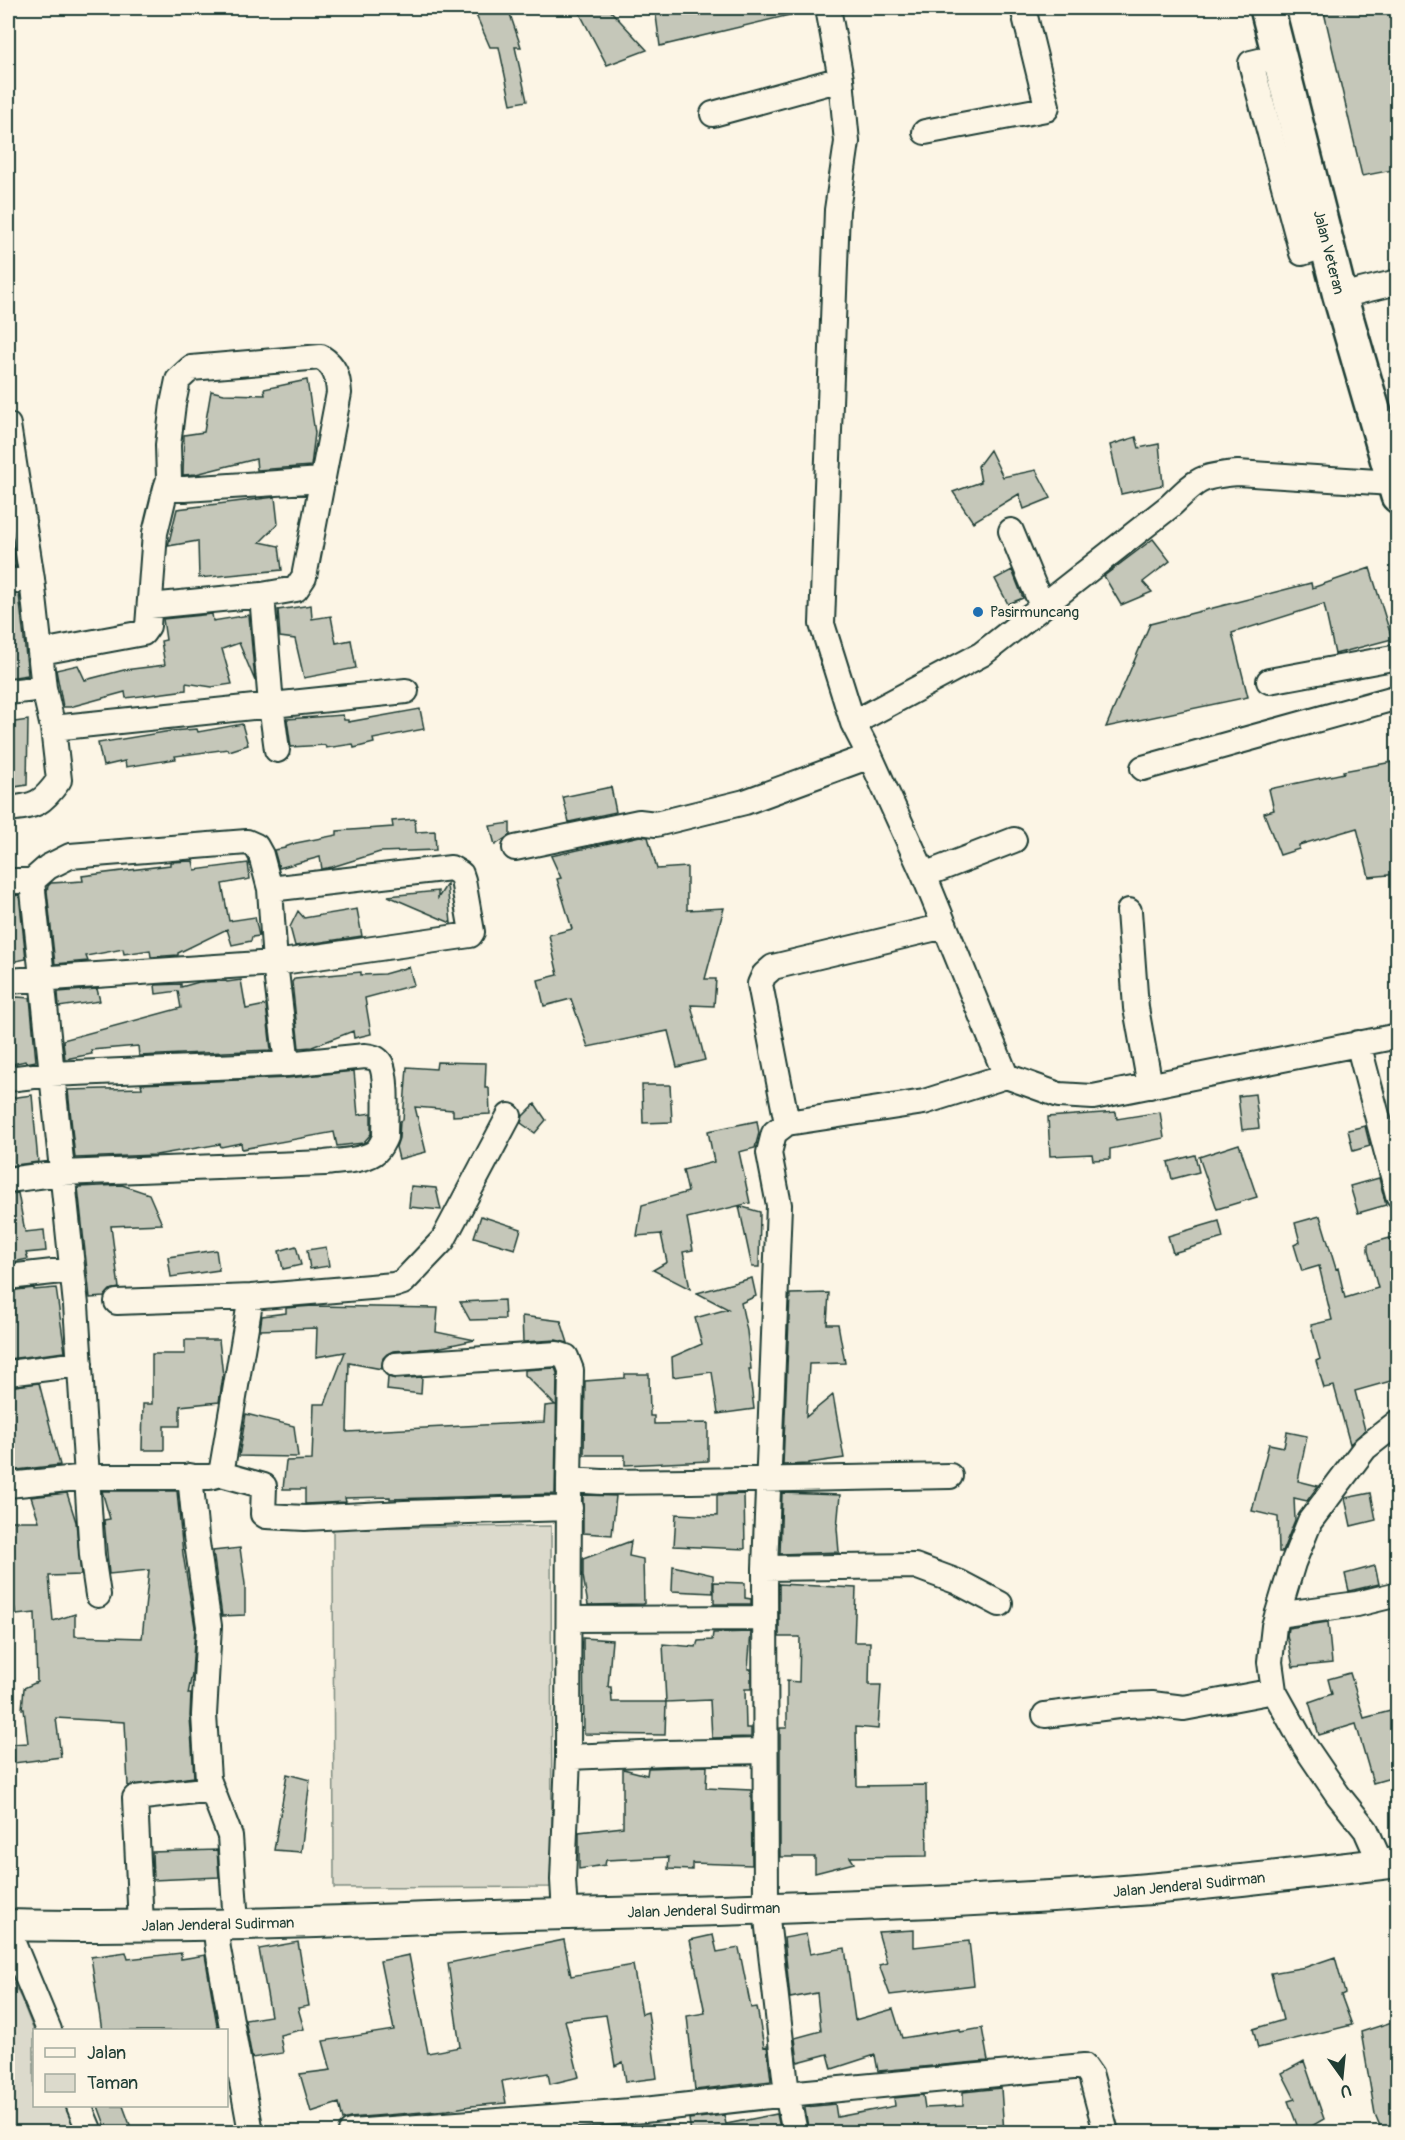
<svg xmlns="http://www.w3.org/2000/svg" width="1405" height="2140" viewBox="0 0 1405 2140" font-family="Pangolin,sans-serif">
	<rect width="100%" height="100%" fill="#fcf5e5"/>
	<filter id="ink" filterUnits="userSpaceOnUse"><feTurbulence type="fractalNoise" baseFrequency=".0167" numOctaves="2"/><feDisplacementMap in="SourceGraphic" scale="12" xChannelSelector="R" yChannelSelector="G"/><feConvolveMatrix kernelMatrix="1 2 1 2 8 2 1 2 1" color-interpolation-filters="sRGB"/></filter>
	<g filter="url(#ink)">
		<path fill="#dcdacc" stroke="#7e8c80" stroke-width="1.5" d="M551 1526 552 1887 334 1888 333 1528Z
			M8 1974 21 1998 34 2031V2106H65L76 2132H8Z"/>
		<path fill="#c5c7b9" stroke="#1f3d34" stroke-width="1.5" d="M473 8H508L521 47H515L527 101 511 104 499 47H490Z
			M577 8H608L647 50 607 65Z
			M655 8H793L794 14 660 46Z
			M1323 8H1398V169L1362 176Z
			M307 380 315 433 311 466 257 470 256 459 196 474 183 475 184 435 204 432 211 391 224 394 265 395 264 389Z
			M1136 437 1139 448 1159 444 1163 485 1121 494 1110 445Z
			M990 450 1003 477 1036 470 1051 498 1024 509 1019 494 973 522 953 492 981 482 978 466Z
			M275 497 278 524 260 542 279 546 282 570 199 578 198 541 168 546 177 509Z
			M1153 539 1170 561 1143 582 1152 592 1121 605 1104 576Z
			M8 545H12L16 566 8 567Z
			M1370 568 1392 639 1335 654 1324 604 1232 633 1248 697 1106 727 1150 624 1311 583 1312 588Z
			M1012 570 1023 598 1008 604 995 579Z
			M19 594 28 675 8 678V595Z
			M311 605 312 619 331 616 336 643 351 640 356 668 304 678 295 639 280 637 278 610Z
			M212 614 213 621 249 615 255 681 239 643 222 649 232 684 212 687 186 683V690L126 698 125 692 70 707H63L56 670 78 665 85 680 124 670 165 665 161 641 166 640 163 619Z
			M420 709 424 729 373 739 374 743 354 748 353 744 326 748 325 745 291 747 287 719 343 715 344 720H348V722Z
			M28 720 27 785 8 788V723Z
			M242 724 248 745 229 751 228 749 175 756 176 759 126 767 125 761 103 766 98 743 171 731 197 729 198 732Z
			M1398 761V874L1369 877 1357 828 1299 845V849L1280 855 1264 813 1274 810 1269 789 1344 773 1343 771Z
			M611 787 616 812 569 822 563 797Z
			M415 819 416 832 435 831 436 850 380 852 332 867 322 869 320 857 279 868 274 850 285 848V847L296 843 337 835V831L393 827 392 821Z
			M510 823V835L495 845 490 826Z
			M640 836 648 837 657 869 687 867V910L724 908 705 979H716L714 1006 691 1005 705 1060 677 1067 668 1031 588 1047 571 999 544 1006 538 980 558 975 549 935 572 929 557 879 561 878 551 856Z
			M193 861 195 870 248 863 250 879 222 884 229 921 255 917 259 936 252 937 251 941 232 945 227 929 178 953V955L151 957 150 950 124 954 123 949 86 956 88 961 55 964 47 891 48 886 51 883 83 881 82 876 170 865V862Z
			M447 884 451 923 388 896 438 891V898Z
			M19 895 26 959 11 962 8 949V897Z
			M357 909 362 936 295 946 290 927 298 911 304 918Z
			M409 967 414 985 365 998 371 1034 354 1038 353 1031 312 1047 299 1048 292 982 295 978 361 972V975L384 974Z
			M241 980 246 1009 266 1005 271 1050 139 1056 138 1046 91 1050 92 1054 65 1059 63 1040 181 1008 178 991 156 994 155 985 181 984V987L199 982 226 981 227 982Z
			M97 989 100 1001 59 1007 58 992Z
			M17 997 30 998 36 1061 26 1063 25 1061 8 1065V1000Z
			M437 1062 486 1063 485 1088H489L490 1114 453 1116V1110L415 1107 426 1152 399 1159 396 1147 399 1138 400 1121 403 1120 407 1067 436 1069Z
			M354 1071 358 1115 371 1113V1134L363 1143 337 1146 334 1132 242 1149 241 1143 221 1147 220 1144 156 1155 75 1158 68 1090 142 1088 141 1084 288 1078Z
			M642 1085H670L672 1122 643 1123Z
			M1255 1094 1259 1128 1242 1130 1238 1096Z
			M32 1095 38 1162 8 1166V1123H13L10 1098Z
			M535 1104 546 1120 535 1133 521 1123 523 1116Z
			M1116 1112 1117 1119 1160 1112 1164 1138 1110 1149V1159L1093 1160 1092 1154 1050 1156 1048 1117Z
			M757 1121 759 1133 755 1148 739 1152 750 1203 687 1218 693 1250 683 1252 690 1289 653 1270 667 1262 661 1234 637 1236 642 1205 688 1192 683 1170 714 1162 708 1131Z
			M1365 1126 1370 1146 1353 1151 1348 1130Z
			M1239 1144 1257 1197 1217 1209 1199 1157Z
			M1195 1155 1199 1172 1172 1179 1168 1162Z
			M1379 1178 1386 1205 1358 1213 1350 1186Z
			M122 1185 149 1194 162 1224 111 1226 119 1288 110 1290 104 1297 90 1298 78 1187Z
			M411 1186 436 1188 441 1210 409 1207Z
			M18 1193 25 1232 44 1230 46 1251 26 1253 28 1259 8 1263V1194Z
			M739 1206 760 1212 759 1267H752Z
			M481 1216 521 1229 515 1249 474 1237Z
			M1320 1216 1336 1269 1338 1268 1345 1298 1378 1288 1368 1251V1244L1390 1238 1393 1250 1398 1248V1379L1355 1391 1365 1430 1350 1444 1334 1386 1324 1388 1316 1361 1320 1359 1311 1325 1332 1320 1319 1266 1302 1271 1294 1245 1300 1242 1295 1223Z
			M1219 1221 1223 1238 1173 1253 1168 1236Z
			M296 1246 301 1265 283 1269 279 1251Z
			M326 1247 329 1266 310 1269 307 1250Z
			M216 1250 219 1270 171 1277 168 1257Z
			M752 1278 756 1296 741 1303 747 1331 751 1369H749L754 1409 718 1414 712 1372 673 1377 672 1357 702 1344 695 1318 728 1309 697 1293Z
			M34 1288V1290L56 1288 65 1352 8 1359V1291Z
			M829 1293 827 1324H838L845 1363 809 1364 806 1417 833 1395 844 1458 809 1463V1464L783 1465 790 1294Z
			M504 1300 505 1319 470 1320 460 1302Z
			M313 1306 438 1308 436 1332 475 1340 437 1348 393 1351 387 1354 383 1358 382 1369 349 1363 347 1432 544 1422 545 1406 555 1405 525 1375V1370L555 1368 557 1373 555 1494 390 1499V1497L345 1498 346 1502 305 1504V1489H283L286 1461 312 1460 314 1404H325L345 1352 316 1357 317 1328 260 1330 262 1316 286 1313V1308Z
			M522 1316 561 1321 568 1343 556 1340 523 1342Z
			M185 1340H219L223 1376 219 1402 180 1406V1426H164V1450H142L143 1404H152V1354H185Z
			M625 1374H649L650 1416H654V1424L708 1423V1461L625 1465V1455H584L585 1381 625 1378Z
			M388 1377 396 1379 422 1377 421 1394 387 1390Z
			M39 1383 60 1465 8 1471V1387Z
			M246 1414 294 1426 298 1457 239 1456Z
			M1287 1432 1307 1436 1298 1481 1318 1486 1307 1501 1294 1498 1295 1520 1282 1552H1279L1278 1517 1252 1511 1269 1444 1284 1447Z
			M102 1491H177L183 1554 195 1627 192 1674 188 1694H191L190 1716 194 1777 128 1786 125 1722 56 1718 61 1757 14 1763 12 1744 28 1743 24 1709H22L24 1688 37 1682 35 1613 16 1615 8 1576V1521H39L31 1497 67 1493 76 1522 81 1575 49 1576 53 1621 75 1614V1636L142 1638 149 1570 109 1574 104 1520 110 1519Z
			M782 1493 840 1495 837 1528 839 1552 780 1554Z
			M1371 1493 1376 1520 1351 1526 1345 1498Z
			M744 1494 745 1549 674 1546 676 1514 717 1516V1495Z
			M583 1495 616 1496 612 1535 583 1533Z
			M631 1541 629 1556 643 1559 644 1604 588 1605 583 1576V1559Z
			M240 1548 245 1584V1615L222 1616 213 1551Z
			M673 1566 713 1575V1593L672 1591Z
			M1375 1566 1379 1584 1349 1591 1345 1574Z
			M714 1582 745 1583V1598L751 1599V1604H714Z
			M779 1584 856 1588 854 1642H870L869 1685H881L878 1729 856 1727 857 1786 926 1785 927 1856 850 1857 854 1863 815 1873V1857H780V1728H787V1681L799 1682 800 1637H779Z
			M1328 1622 1332 1663 1293 1667 1287 1635 1288 1628Z
			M751 1632 748 1669H751V1689H745L746 1728H751V1737L712 1738 710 1700 666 1702 663 1644 696 1647 698 1641 712 1640 713 1633Z
			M583 1638 612 1640 608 1687H611L612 1702H666L665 1735 584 1734Z
			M1350 1673 1364 1718 1398 1709V1776L1373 1783 1356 1724 1319 1735 1309 1702 1332 1694 1328 1679Z
			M707 1766 706 1788 751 1790 752 1865 692 1863V1870L668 1869 669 1857 606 1860 605 1865 579 1869V1832L623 1827V1769L647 1775 648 1768Z
			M287 1774 310 1780 301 1852 274 1850Z
			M217 1850 219 1877 153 1880 152 1852Z
			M914 1930V1947L969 1941 974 1985 890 1995 879 1965 887 1963 878 1932Z
			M806 1934 810 1954 845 1948 855 2020 893 2009 902 2038 960 2029V2032L982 2028 988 2061 878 2071 875 2055 832 2069 828 2054 798 2062 795 2038 821 2031 817 1993 790 1998 784 1938Z
			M713 1935 717 1952 739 1948 751 2008 757 2007 764 2047 767 2046 771 2081 695 2090 687 2016 705 2013 690 1940Z
			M564 1940 571 1976 633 1965 642 2014 648 2012 657 2078 626 2082 623 2062 615 2066 606 2015 565 2020 579 2077 550 2084 548 2073 502 2081 506 2103 471 2106 448 2110 350 2118 343 2120 339 2103 311 2112 300 2074 331 2070 323 2041 394 2030 380 1961 409 1955 428 2053 460 2047 448 1963Z
			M298 1942 309 2006 298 2008 304 2029 280 2035 283 2053 252 2058 245 2020 271 2016 259 1949Z
			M126 1952 128 1959 181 1953V1959L205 1955 218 2031H102L91 1957Z
			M1335 1957 1345 1993 1341 1995 1352 2025 1258 2048 1253 2029 1283 2020 1271 1973 1306 1967Z
			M1398 2020V2049L1393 2051 1398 2067V2133H1383L1375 2114 1361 2032Z
			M1304 2061 1324 2119 1300 2133 1288 2101 1295 2099 1282 2073Z
			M1001 2088 1004 2133H809L805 2109V2107L835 2104 837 2117 895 2106 894 2098 923 2095 925 2108 963 2106V2092Z
			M98 2106H123L133 2133H108Z
			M777 2114 781 2133H691L689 2119 724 2115 726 2124Z"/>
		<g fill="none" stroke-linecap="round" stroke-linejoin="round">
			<defs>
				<path id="minor" d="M828 8 841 79 847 142 837 210 822 624 853 723 870 756 924 875 1006 1076
					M1280 56 1251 63 1302 253 1327 245
					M713 114 841 79
					M925 132 1046 109 1047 106 1023 8
					M1340 296 1398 282
					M8 425 32 579 44 688 53 728 59 780C42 804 36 806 8 809
					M1011 531 1042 606
					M8 581 32 579
					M150 606 262 595
					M41 652 143 633 148 626 155 533 166 488
					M1269 681 1398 657
					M8 692 44 688
					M853 723 982 654 1170 506C1197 480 1199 476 1238 473L1392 483
					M53 728 406 691
					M277 750 271 705 262 595 296 589 304 577 339 393C338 376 335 366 321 357L191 368 178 380 173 404 168 445 169 479 166 488 185 489 322 480
					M1143 768 1398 697
					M515 848 639 822 656 824 745 802 870 756
					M924 875 1014 840
					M8 881H32L48 867 70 856 247 842 256 846 261 855 270 889 275 963 287 1064
					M32 881 76 1305 92 1555 98 1595
					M1129 911 1136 1008 1150 1086
					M8 981 275 963 470 935 472 932 463 880 461 874 451 868 270 889
					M1358 1043 1398 1195
					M8 1079 51 1074 287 1064 365 1056C372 1057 377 1057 381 1064 388 1078 385 1120 385 1137 382 1143 380 1149 374 1153 362 1161 339 1161 325 1163L61 1173 8 1180
					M787 1123 760 984 764 975 773 967 945 926
					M8 1277 71 1270
					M117 1302 251 1297 394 1285 403 1282 443 1240 509 1116
					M395 1365 557 1354 566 1357 571 1370 569 1480
					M8 1373 80 1364
					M221 1474 264 1486 263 1514 266 1516 305 1518 405 1513 570 1508
					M190 1476 196 1536 209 1626 204 1715 208 1779 230 1836 236 1923
					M8 1485 88 1477H210L221 1474 251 1297
					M765 1568 915 1566 958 1582 1000 1604
					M1277 1615 1357 1604 1398 1594
					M570 1619 765 1618
					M1274 1691 1270 1662 1274 1626 1293 1563 1310 1521 1365 1448 1398 1422
					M1045 1715 1127 1705 1152 1704 1184 1708 1274 1691 1304 1745 1338 1795 1366 1830 1381 1864
					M568 1757 666 1753 765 1751
					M565 1914 563 1880 568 1757 569 1480 602 1482 691 1481 950 1476
					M215 1924 218 1949 251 2132
					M141 1925 135 1798 212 1789
					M8 1931 49 2030
					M79 2106 90 2132
					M351 2132 644 2110 787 2094 1084 2066 1091 2076 1106 2132
					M795 2132 787 2094 766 1910 765 1568 779 1205 769 1153 774 1133 787 1123 924 1102 1006 1076 1059 1095 1093 1097 1398 1036"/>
				<g id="major">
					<path id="s1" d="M8 1925C180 1929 353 1920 525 1915 707 1911 889 1905 1070 1895 1179 1888 1289 1875 1398 1862"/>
				</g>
				<g id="highway">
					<path id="s2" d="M1267 8 1340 296 1398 496"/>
				</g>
			</defs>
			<use href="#minor" stroke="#1f3d34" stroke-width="28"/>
			<use href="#major" stroke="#1f3d34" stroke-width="34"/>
			<use href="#highway" stroke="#1f3d34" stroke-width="38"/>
			<use href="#minor" stroke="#fcf5e5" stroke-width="24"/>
			<use href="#major" stroke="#fcf5e5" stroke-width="30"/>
			<use href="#highway" stroke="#fcf5e5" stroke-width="33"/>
		</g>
	</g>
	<circle fill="#1f6fb2" stroke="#fcf5e5" stroke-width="2" cx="978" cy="612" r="6"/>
	<g text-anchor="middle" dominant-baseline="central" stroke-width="6" stroke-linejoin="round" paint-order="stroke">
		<g font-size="15" fill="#1f3d34" stroke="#fcf5e5">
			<text stroke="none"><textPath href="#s2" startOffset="252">Jalan Veteran</textPath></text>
			<text stroke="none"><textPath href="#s1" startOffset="1182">Jalan Jenderal Sudirman</textPath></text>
			<text stroke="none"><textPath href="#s1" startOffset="696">Jalan Jenderal Sudirman</textPath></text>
			<text stroke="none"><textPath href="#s1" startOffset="210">Jalan Jenderal Sudirman</textPath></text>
		</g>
		<g font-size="15" fill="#1f3d34" stroke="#fcf5e5" text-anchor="start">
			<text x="990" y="612">Pasirmuncang</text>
		</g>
	</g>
	<rect width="1405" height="2140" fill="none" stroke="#fcf5e5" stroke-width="30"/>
	<rect x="15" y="15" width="1375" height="2110" fill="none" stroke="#1f3d34" stroke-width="2" filter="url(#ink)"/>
	<rect x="33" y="2029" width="195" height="78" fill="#fcf5e5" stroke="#a4ab9e" stroke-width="1.5"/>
	<rect x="45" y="2048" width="30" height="9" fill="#fcf5e5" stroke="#a4ab9e" stroke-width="1.5"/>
	<text x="87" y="2059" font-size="18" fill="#1f3d34">Jalan</text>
	<rect x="45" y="2074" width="30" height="18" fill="#dcdacc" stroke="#a4ab9e" stroke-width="1.5"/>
	<text x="87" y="2089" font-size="18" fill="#1f3d34">Taman</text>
	<g transform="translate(1342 2077) rotate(165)" stroke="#fcf5e5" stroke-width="4.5" paint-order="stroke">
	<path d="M0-4.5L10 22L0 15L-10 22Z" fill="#1f3d34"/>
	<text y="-9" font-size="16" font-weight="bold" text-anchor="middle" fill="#1f3d34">U</text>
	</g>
</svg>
